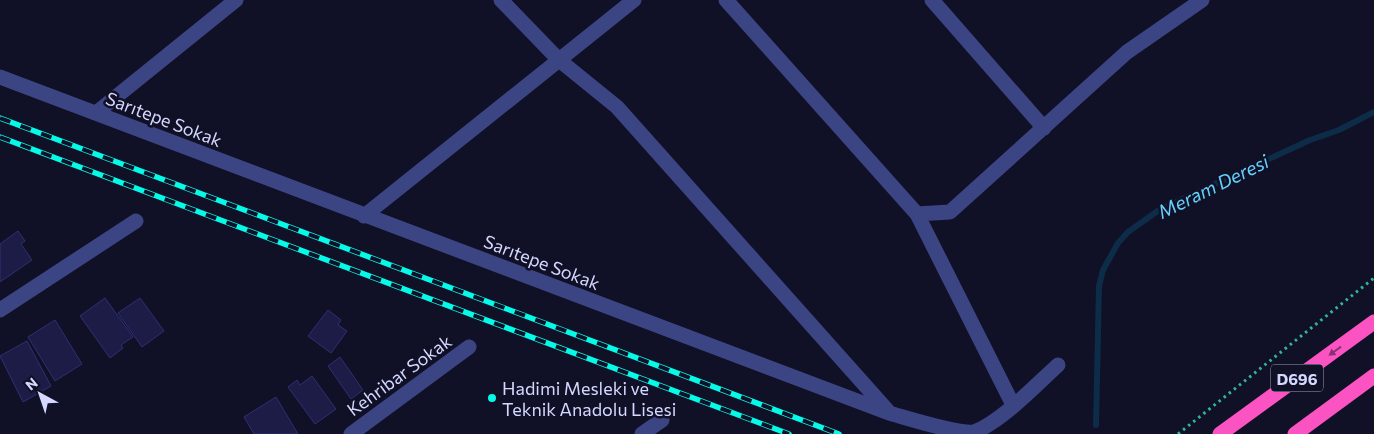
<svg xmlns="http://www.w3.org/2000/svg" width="1374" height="434" viewBox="0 0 1374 434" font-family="Commissioner,sans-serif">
	<rect width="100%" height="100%" fill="#101026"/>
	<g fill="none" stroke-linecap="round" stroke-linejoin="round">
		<path stroke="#0d2c47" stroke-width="6" d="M1096 425 1099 286 1103 270 1118 243 1128 232 1159 210 1310 140 1339 130 1374 112"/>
	</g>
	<path fill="#1d1c46" stroke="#302f72" d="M18 231 25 241 21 244 32 260 0 282V244Z
		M105 298 133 337 121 345 123 348 110 358 80 316Z
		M140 298 164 331 142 347 118 313Z
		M328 310 341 320 338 325 347 331 331 353 308 336Z
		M55 320 82 364 55 381 28 337Z
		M27 341 51 386 23 402 0 356Z
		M340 357 363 390 351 399 328 366Z
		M312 376 336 409 315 424 288 387 297 380 300 385Z
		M276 397 298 434H254L244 417Z"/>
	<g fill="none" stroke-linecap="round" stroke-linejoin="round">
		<path stroke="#32b597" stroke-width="3" stroke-dasharray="2.5 4" stroke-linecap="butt" d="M1178 434 1374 278"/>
		<path stroke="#3c4584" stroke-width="15" d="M501 0 559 60 617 107 887 410
			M726 0 917 214 950 212 1127 52 1202 0
			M932 0 1044 128
			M0 77 889 413C907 418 957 434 974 432 1001 422 1037 384 1058 365
			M96 113 236 0
			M917 214 1013 405
			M364 216 634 0
			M0 310 136 221
			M351 434 469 347
			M642 434 662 420"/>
		<path stroke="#fb53c1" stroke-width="15" d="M1220 434 1374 322
			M1295 434 1374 376"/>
		<defs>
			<path id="rail" d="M0 118 839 434
				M0 137 789 434"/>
		</defs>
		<use href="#rail" stroke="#06fae8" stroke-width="5.5"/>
		<use href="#rail" stroke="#101026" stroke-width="4" stroke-dasharray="11" stroke-linecap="butt"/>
	</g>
	<defs><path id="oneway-solid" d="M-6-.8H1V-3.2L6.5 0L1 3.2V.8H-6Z" transform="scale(1.25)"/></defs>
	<use fill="#863274" href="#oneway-solid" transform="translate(1335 351) rotate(144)"/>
	<circle fill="#06fae8" stroke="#101026" stroke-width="2" cx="492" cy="398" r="5"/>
	<g text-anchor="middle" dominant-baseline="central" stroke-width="5" stroke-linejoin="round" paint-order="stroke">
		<rect fill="#101026" stroke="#9a9cbd" stroke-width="1" x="1271" y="364.5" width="52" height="27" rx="4"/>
		<g font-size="16" font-weight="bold" fill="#d5d8fe">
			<text x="1297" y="378">D696</text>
		</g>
		<g font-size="18" fill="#d5d8fe" stroke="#101026">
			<text transform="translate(164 119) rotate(21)">Sarıtepe Sokak</text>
			<text transform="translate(542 262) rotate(21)">Sarıtepe Sokak</text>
			<text transform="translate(399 375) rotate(-36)">Kehribar Sokak</text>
		</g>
		<g font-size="18" fill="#d5d8fe" stroke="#101026" text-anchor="start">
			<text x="502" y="388">Hadimi Mesleki ve<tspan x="502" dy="21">Teknik Anadolu Lisesi</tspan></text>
		</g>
		<g font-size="19" font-style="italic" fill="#66d0fc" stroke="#101026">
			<text transform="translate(1213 186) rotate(-26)">Meram Deresi</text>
		</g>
	</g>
	<g transform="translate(40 394) rotate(320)" stroke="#101026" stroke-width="4" paint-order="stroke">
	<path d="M0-4L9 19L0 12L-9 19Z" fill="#d5d8fe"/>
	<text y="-8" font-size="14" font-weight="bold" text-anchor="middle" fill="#d5d8fe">N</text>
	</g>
</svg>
